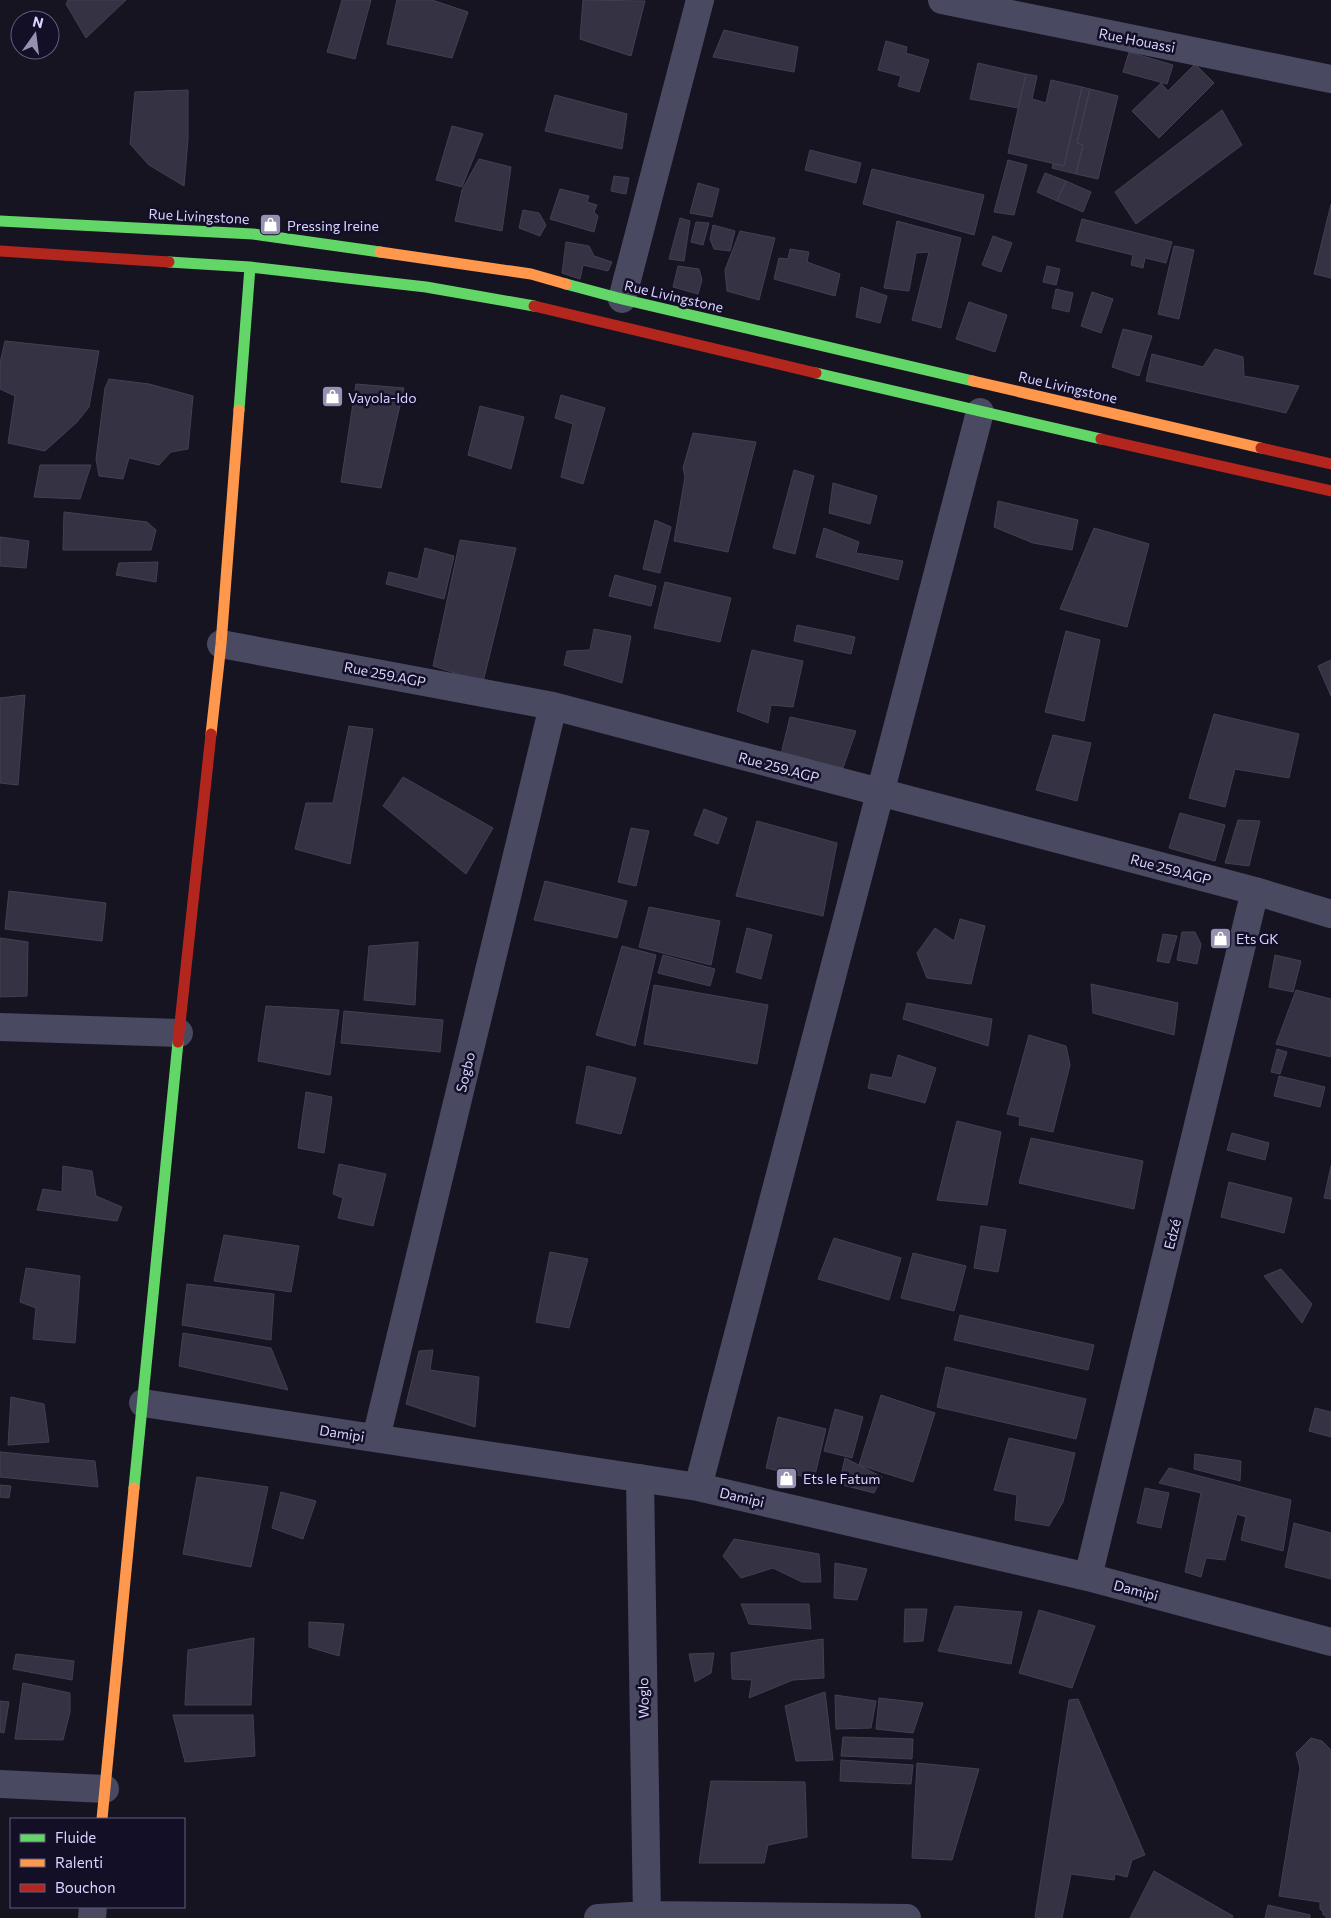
<svg xmlns="http://www.w3.org/2000/svg" width="1331" height="1918" viewBox="0 0 1331 1918" font-family="Commissioner,sans-serif">
	<rect width="100%" height="100%" fill="#161421"/>
	<path fill="#343243" stroke="#433f54" d="M68 0H126L86 38 66 4Z
		M342 0H371L355 59 327 52Z
		M397 0H432L468 12 452 58 387 44Z
		M583 0 645 1 631 56 580 39Z
		M724 30 798 47 794 72 713 57Z
		M886 41 907 47 906 53 929 60 919 92 898 86 901 76 878 70Z
		M1129 52 1173 65 1167 84 1123 72Z
		M978 63 1026 74 1018 108 970 99Z
		M1195 64 1214 83 1159 138 1132 111 1161 83 1168 91Z
		M1026 74 1037 76 1032 99 1046 103 1051 80 1082 87 1064 166 1008 153Z
		M1082 87 1090 89 1077 143 1083 145 1076 174 1052 168 1053 164 1064 166Z
		M1090 89 1118 96 1098 179 1076 174 1083 145 1077 143Z
		M188 90V139L184 186 149 165 130 144 135 92Z
		M555 95 627 114 622 149 545 131Z
		M1222 110 1242 145 1136 224 1115 192Z
		M452 126 483 134 462 187 436 180Z
		M810 150 861 163 856 183 805 170Z
		M479 159 511 167 502 231 455 221 462 190Z
		M1008 160 1027 165 1014 215 994 212Z
		M872 169 984 195 974 235 863 204Z
		M1045 173 1066 181 1057 201 1037 192Z
		M614 176 629 178 626 194 611 191Z
		M1066 181 1091 192 1083 212 1057 201Z
		M698 183 719 189 712 217 690 213Z
		M560 189 589 196 587 202 597 205 594 212 598 216 594 232 550 219Z
		M1331 204V278L1314 274Z
		M523 210 539 213 546 225 540 236 519 228Z
		M680 218 690 221 684 261 669 259Z
		M1082 219 1172 242 1166 263 1145 258 1143 268 1131 265 1133 255 1076 241Z
		M897 221 961 238 941 328 912 320 929 252 916 253 909 291 884 288Z
		M696 222 709 223 703 245 691 242Z
		M713 225 735 231 730 251 714 249 710 239Z
		M740 231 775 238 759 300 727 291 725 270Z
		M993 236 1012 243 1001 272 982 265Z
		M566 242 589 246 594 256 612 262 608 271 583 265 580 279 562 273Z
		M1174 246 1194 250 1179 319 1158 314Z
		M790 249 809 252 807 262 840 274 835 296 774 279 779 258 788 259Z
		M678 266 699 269 702 280 698 294 673 287Z
		M1047 266 1060 269 1056 285 1043 282Z
		M861 287 887 296 880 323 856 317Z
		M1056 289 1073 293 1069 312 1052 308Z
		M1092 292 1113 299 1101 333 1081 326Z
		M969 302 1007 315 995 352 956 339Z
		M1123 329 1152 336 1139 376 1112 367Z
		M5 341 99 351 89 407 77 422 45 451 8 443 15 396 0 389V363Z
		M1215 349 1243 357 1244 376 1299 386 1286 413 1146 381 1152 354 1203 367Z
		M109 379 149 384 193 396 188 449 171 452 159 465 129 458 123 479 99 476 96 459 105 388Z
		M356 384 404 388 381 488 341 482Z
		M561 395 605 408 583 484 561 477 573 424 555 418Z
		M480 406 524 417 511 469 468 455Z
		M693 433 756 442 728 552 674 541 685 477 683 468Z
		M40 465H91L80 499 34 497Z
		M794 470 814 476 795 554 773 548Z
		M833 483 877 496 870 524 829 513Z
		M998 501 1078 520 1072 550 1033 543 994 527Z
		M64 512 147 522 156 530 151 550H63Z
		M655 520 671 527 660 573 643 569Z
		M824 528 859 542 856 553 903 561 898 580 816 557Z
		M1094 528 1149 544 1127 627 1060 609Z
		M0 537 29 541 26 568 0 566Z
		M460 540 516 548 483 682 433 666Z
		M425 548 454 556 444 599 386 584 389 572 418 579Z
		M158 562 156 582 116 575 119 563Z
		M615 575 656 586 651 606 609 596Z
		M665 582 731 598 720 642 654 628Z
		M797 625 855 637 851 654 794 641Z
		M594 629 631 636 622 683 564 665 567 651 590 650Z
		M1066 631 1100 640 1084 721 1045 712Z
		M752 650 803 661 793 707 771 705 768 723 737 711Z
		M1331 660V696L1318 666Z
		M25 695 18 785 0 783V698Z
		M1214 714 1299 734 1289 778 1235 769 1225 807 1189 798Z
		M790 717 856 731 843 768 781 754Z
		M349 726 373 729 350 864 295 849 306 803H333Z
		M1053 735 1091 743 1077 801 1036 790Z
		M403 777 493 828 466 874 383 806Z
		M704 809 727 818 718 844 694 835Z
		M1180 813 1225 825 1215 861 1169 848Z
		M1238 820 1260 821 1249 866 1225 863Z
		M757 821 837 843 823 916 736 896Z
		M631 828 649 831 636 886 618 882Z
		M545 881 627 901 617 938 534 920Z
		M9 891 106 903 102 941 5 929Z
		M649 907 720 921 711 965 639 947Z
		M960 919 985 926 971 984 927 978 917 953 935 928 954 941Z
		M747 928 772 935 761 979 736 972Z
		M1182 932H1195L1201 944 1197 964 1177 960Z
		M1163 934 1177 936 1169 963 1157 961Z
		M0 938 28 942 27 996 0 997Z
		M418 942 415 1005 364 1000 369 946Z
		M622 946 656 955 635 1046 596 1035Z
		M663 955 715 969 710 986 658 973Z
		M1275 955 1301 961 1293 992 1269 987Z
		M1091 984 1178 1003 1174 1035 1093 1013Z
		M654 985 768 1005 757 1064 644 1044Z
		M1296 990 1331 999V1057L1276 1044Z
		M907 1003 992 1019 988 1046 903 1019Z
		M266 1006 339 1010 330 1075 258 1061Z
		M344 1011 443 1020 440 1052 341 1043Z
		M1029 1035 1066 1046 1070 1065 1053 1132 1019 1125 1020 1117 1007 1114Z
		M1277 1049 1287 1052 1280 1074 1271 1072Z
		M898 1055 936 1068 925 1103 868 1088 871 1074 892 1078Z
		M587 1066 636 1078 621 1134 576 1123Z
		M1279 1076 1325 1087 1320 1107 1274 1096Z
		M306 1092 332 1097 324 1153 298 1148Z
		M957 1121 1001 1132 987 1205 937 1200Z
		M1232 1133 1269 1143 1265 1160 1227 1150Z
		M1031 1138 1143 1161 1134 1209 1019 1183Z
		M339 1164 386 1174 373 1226 338 1218 343 1198 333 1194Z
		M63 1166 92 1171 96 1196 122 1207 117 1221 37 1210 43 1189 62 1192Z
		M1331 1166V1199L1324 1198Z
		M1229 1182 1292 1198 1284 1233 1221 1217Z
		M981 1226 1006 1230 998 1272 974 1268Z
		M224 1235 299 1246 291 1292 214 1281Z
		M834 1238 901 1258 889 1300 818 1279Z
		M550 1252 588 1259 569 1328 536 1322Z
		M913 1253 966 1266 954 1311 901 1298Z
		M26 1268 80 1276 75 1343 33 1339 36 1308 20 1302Z
		M1281 1269 1312 1304 1302 1323 1264 1276Z
		M187 1284 274 1294 271 1340 182 1325Z
		M960 1315 1094 1345 1088 1370 954 1340Z
		M183 1333 271 1348 288 1390 179 1366Z
		M433 1350 430 1370 479 1377 475 1427 406 1404 419 1351Z
		M946 1367 1086 1399 1076 1439 937 1407Z
		M881 1395 935 1413 913 1482 859 1465Z
		M11 1397 44 1404 49 1442 8 1445Z
		M1315 1408 1331 1412V1437L1309 1431Z
		M835 1409 863 1417 852 1458 824 1451Z
		M778 1417 826 1429 814 1479 766 1468Z
		M1009 1438 1075 1453 1063 1502 1049 1526 1015 1520 1017 1495 994 1490Z
		M0 1452 95 1461 98 1487 0 1477Z
		M1195 1454 1241 1461 1240 1481 1194 1469Z
		M845 1458 882 1477 874 1493 839 1484Z
		M1169 1468 1291 1500 1283 1551 1241 1540 1246 1517 1237 1514 1225 1560 1206 1558 1201 1577 1185 1572 1201 1493 1159 1483Z
		M197 1477 268 1487 251 1567 183 1554Z
		M0 1485 11 1486 9 1498 0 1497Z
		M1145 1488 1169 1493 1161 1528 1137 1523Z
		M281 1492 316 1501 303 1539 272 1528Z
		M1294 1523 1331 1533V1579L1285 1567Z
		M734 1539 819 1554 821 1582H802L773 1568 741 1578 723 1556Z
		M835 1563 867 1569 857 1600 834 1598Z
		M741 1604H809L811 1629 749 1624Z
		M955 1606 1022 1612 1011 1664 938 1651Z
		M905 1609H927L923 1641 904 1642Z
		M1039 1610 1095 1626 1072 1688 1019 1673Z
		M309 1622 344 1624 339 1656 309 1647Z
		M254 1638 251 1705H185L188 1650Z
		M823 1639 824 1678 793 1680 749 1698 752 1680 732 1679 731 1653Z
		M714 1653 711 1673 695 1682 689 1654Z
		M16 1654 74 1661 72 1680 13 1669Z
		M23 1683 70 1693V1712L63 1740 15 1739Z
		M825 1692 833 1760 796 1761 785 1706Z
		M835 1695 876 1701 871 1728 836 1729Z
		M879 1698 923 1703 913 1733 876 1729Z
		M1078 1699 1145 1855 1132 1860 1127 1877 1115 1874 1114 1880 1071 1874 1062 1918H1042L1035 1917 1069 1700Z
		M0 1701 9 1702 4 1733 0 1732Z
		M173 1715H253L255 1756 185 1762Z
		M843 1737 913 1739 912 1759 841 1756Z
		M1311 1738 1322 1741 1331 1750V1918H1326V1915H1323V1912L1320 1909V1902L1279 1896 1300 1768 1296 1753Z
		M841 1760 913 1765 911 1784 840 1781Z
		M917 1763 979 1769 952 1860 912 1858Z
		M711 1781 805 1782 807 1837 768 1845 764 1863H699Z
		M1154 1871 1233 1916 1232 1918H1130Z
		M1268 1905 1310 1915V1918H1265Z"/>
	<g fill="none" stroke-linecap="round" stroke-linejoin="round">
		<path stroke="#4a4962" stroke-width="28" d="M942 0 1331 79
			M622 299 700 0
			M221 644 553 706 1255 891 1331 914
			M0 1027 179 1033
			M143 1403 698 1487 1088 1577 1331 1642
			M376 1438 553 706
			M640 1478 647 1918
			M698 1487 980 412
			M1088 1577 1255 891
			M0 1784 105 1789
			M92 1918 93 1907
			M598 1918 647 1915 907 1918"/>
		<path stroke="#63d668" stroke-width="11" d="M0 221 253 234 380 252
			M169 262 250 267 426 287 534 306
			M566 284 622 299 973 381
			M816 373 1101 439
			M239 410 250 267
			M134 1488 178 1042"/>
		<path stroke="#ff974d" stroke-width="11" d="M380 252 531 274 566 284
			M973 381 1261 448
			M211 734 221 644 239 410
			M102 1819 134 1488"/>
		<path stroke="#b3261e" stroke-width="11" d="M0 251 169 262
			M534 306 816 373
			M1101 439 1331 491
			M1261 448 1331 464
			M178 1042 211 734"/>
	</g>
	<defs>
		<symbol id="shop-square" viewBox="-11 -11 22 22"><rect x="-9" y="-9" width="18" height="18" rx="4" fill="#9591b1" stroke="#130f26"/><path d="M-5-2.5h2.3a2.7 3.5 0 0 1 5.4 0H5L5.5 6h-11ZM-1.5-2.5h3a1.5 2.3 0 0 0-3 0Z" fill="#fff"/></symbol>
	</defs>
	<g fill-rule="evenodd">
		<use href="#shop-square" x="258" y="212" width="25" height="25"/>
		<use href="#shop-square" x="320" y="384" width="25" height="25"/>
		<use href="#shop-square" x="1208" y="926" width="25" height="25"/>
		<use href="#shop-square" x="774" y="1466" width="25" height="25"/>
	</g>
	<g text-anchor="middle" dominant-baseline="central" stroke-width="5" stroke-linejoin="round" paint-order="stroke">
		<g font-size="14" fill="#d9d4ff" stroke="#130f26">
			<text transform="translate(1137 40) rotate(11)">Rue Houassi</text>
			<text transform="translate(199 216) rotate(3)">Rue Livingstone</text>
			<text transform="translate(674 296) rotate(13)">Rue Livingstone</text>
			<text transform="translate(1068 387) rotate(13)">Rue Livingstone</text>
			<text transform="translate(385 674) rotate(11)">Rue 259.AGP</text>
			<text transform="translate(779 767) rotate(15)">Rue 259.AGP</text>
			<text transform="translate(1171 869) rotate(15)">Rue 259.AGP</text>
			<text transform="translate(465 1072) rotate(-76)">Sogbo</text>
			<text transform="translate(1172 1234) rotate(-76)">Edzé</text>
			<text transform="translate(342 1433) rotate(9)">Damipi</text>
			<text transform="translate(742 1497) rotate(13)">Damipi</text>
			<text transform="translate(1136 1590) rotate(15)">Damipi</text>
			<text transform="translate(643 1698) rotate(-91)">Woglo</text>
		</g>
		<g font-size="14" fill="#d9d4ff" stroke="#130f26" text-anchor="start">
			<text x="287" y="225">Pressing Ireine</text>
			<text x="348" y="397">Vayola-Ido</text>
			<text x="1236" y="938">Ets GK</text>
			<text x="803" y="1478">Ets le Fatum</text>
		</g>
	</g>
	<rect x="10" y="1818" width="175" height="90" fill="#130f26" stroke="#625e7d"/>
	<rect x="20" y="1834" width="25" height="8" fill="#63d668" stroke="#625e7d"/>
	<text x="55" y="1843" font-size="15" fill="#d9d4ff">Fluide</text>
	<rect x="20" y="1859" width="25" height="8" fill="#ff974d" stroke="#625e7d"/>
	<text x="55" y="1868" font-size="15" fill="#d9d4ff">Ralenti</text>
	<rect x="20" y="1884" width="25" height="8" fill="#b3261e" stroke="#625e7d"/>
	<text x="55" y="1893" font-size="15" fill="#d9d4ff">Bouchon</text>
	<g transform="translate(35 35) rotate(14)"><circle r="24" fill="#130f26" stroke="#625e7d"/>
	<path d="M0-4L9 19L0 12L-9 19Z" fill="#9591b1"/>
	<text y="-8" font-size="14" font-weight="bold" text-anchor="middle" fill="#d9d4ff">N</text>
	</g>
</svg>
